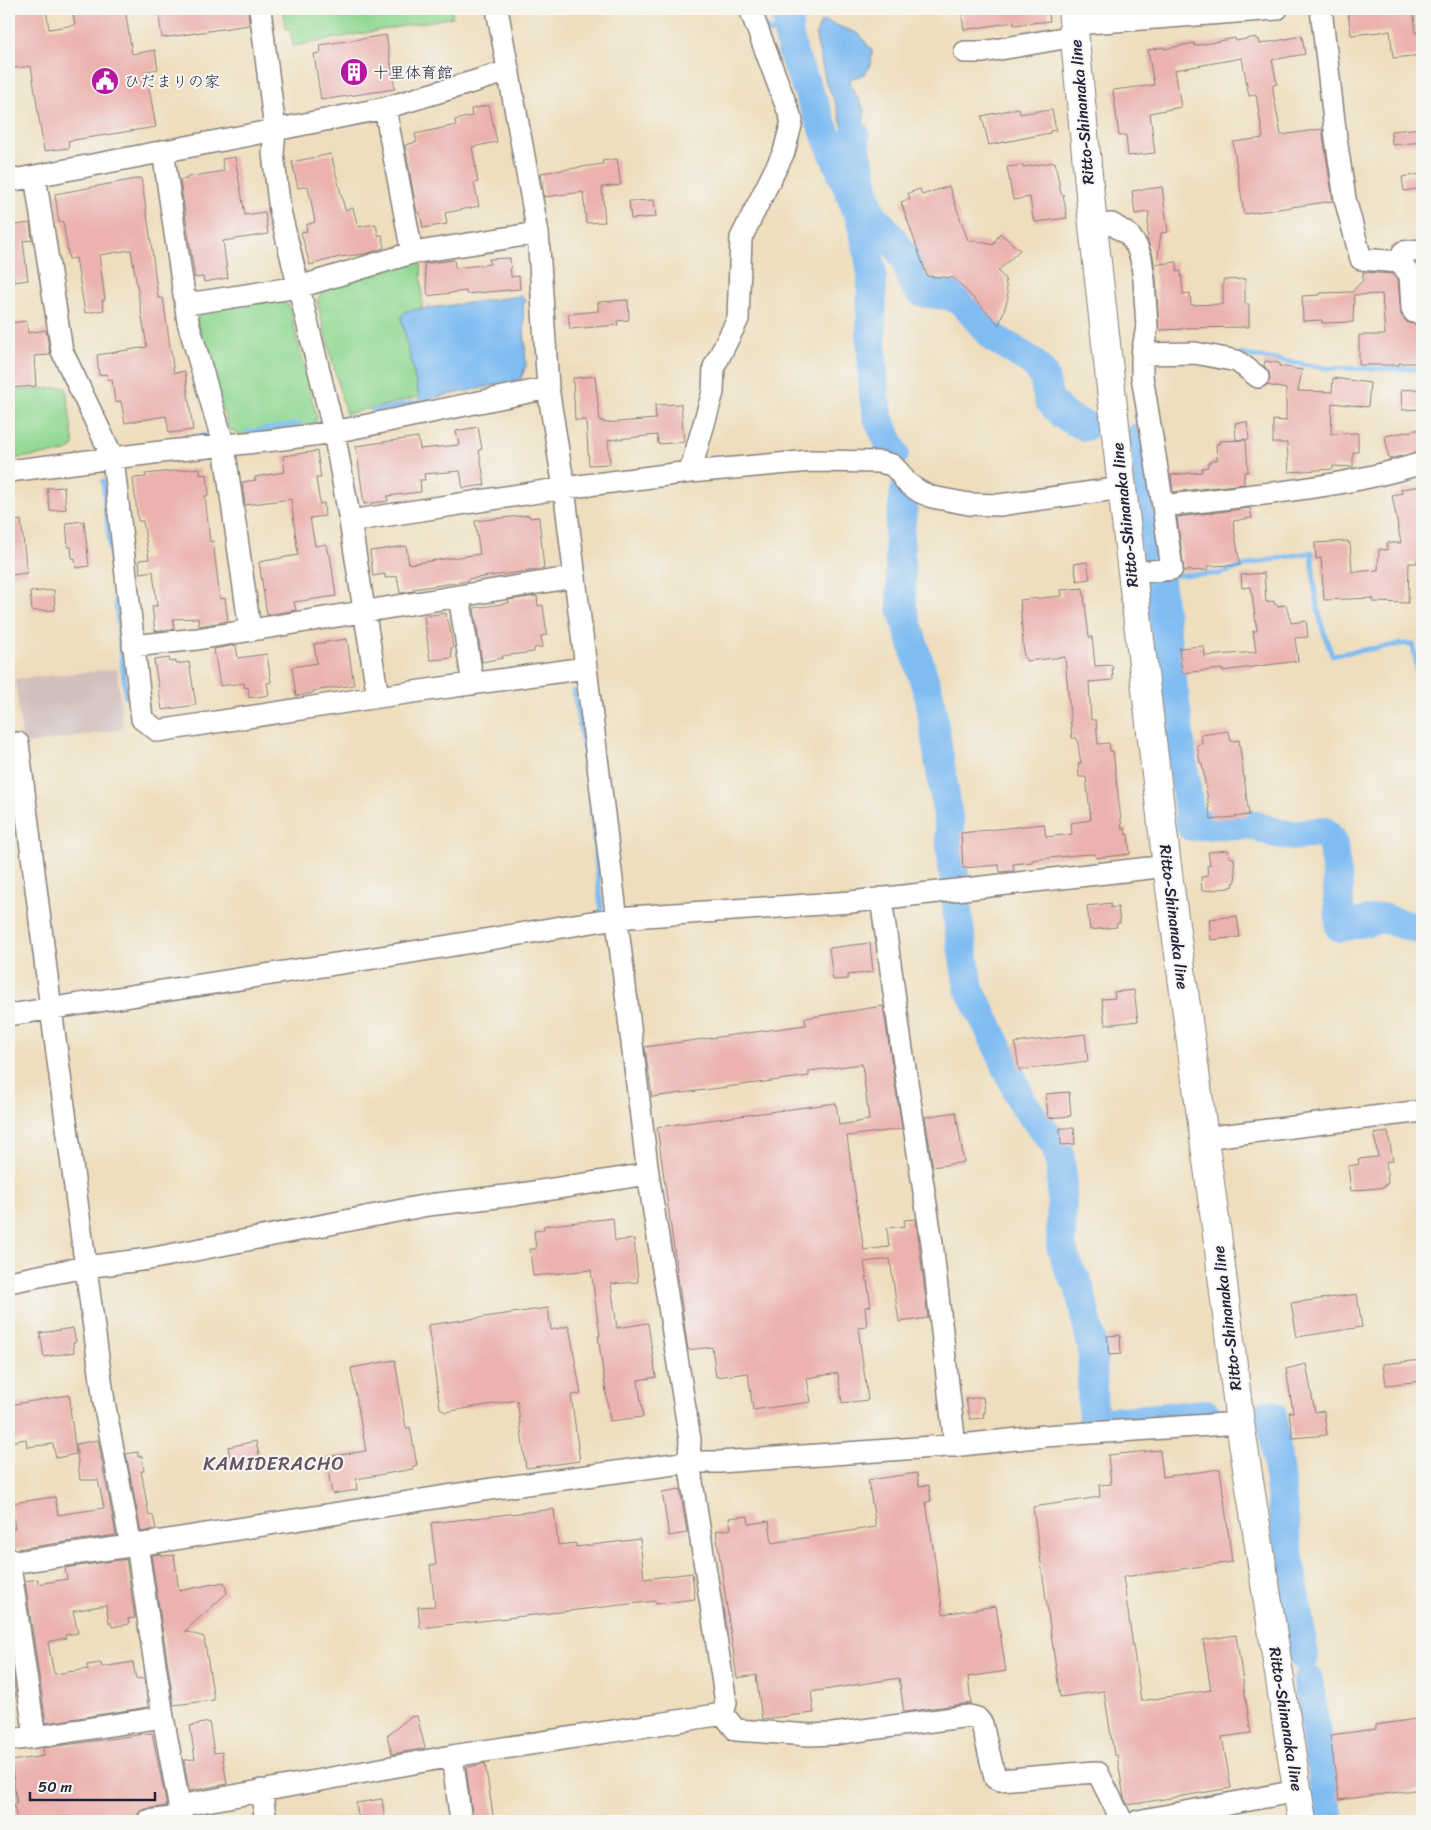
<svg xmlns="http://www.w3.org/2000/svg" width="1431" height="1830" viewBox="0 0 1431 1830" font-family="Sriracha,'Klee One',sans-serif">
	<rect width="100%" height="100%" fill="#f6f6f2"/>
	<filter id="ink" filterUnits="userSpaceOnUse"><feTurbulence type="fractalNoise" baseFrequency=".02" numOctaves="2"/><feDisplacementMap in="SourceGraphic" scale="10" xChannelSelector="R" yChannelSelector="G"/><feConvolveMatrix kernelMatrix="1 2 1 2 8 2 1 2 1" color-interpolation-filters="sRGB"/></filter>
	<filter id="wash" filterUnits="userSpaceOnUse"><feTurbulence type="fractalNoise" baseFrequency=".0096" numOctaves="4" result="noise"/><feDisplacementMap in="SourceGraphic" scale="20" xChannelSelector="R" yChannelSelector="G"/><feGaussianBlur stdDeviation="1.12" result="paint"/><feColorMatrix in="noise" values="0 0 0 0 0 0 0 0 0 0 0 0 0 0 0 0 0 1.4 0 .05"/><feComposite in="paint" operator="in"/></filter>
	<g filter="url(#wash)">
		<rect width="100%" height="100%" fill="#eedebd"/>
		<path fill="#f6d2c4" d="M150 9H250L253 26 154 41Z"/>
		<path fill="#d1bfbe" d="M117 669 123 729 28 744 22 740 15 679Z"/>
		<path fill="#90d892" stroke="#597d66" d="M282 9H451L453 17 293 46 290 28 286 29Z
			M421 257 422 309 406 311 401 317 419 397 346 414 317 301 324 289Z
			M277 298 289 306 317 419 310 429 241 436 228 428 196 321 204 310Z
			M66 387 74 446 66 452 9 459V391Z"/>
		<path fill="#7fbcf2" stroke="#506f96" d="M825 21 859 34 872 51C872 61 870 74 857 77 855 77 852 78 850 79L851 86 865 111 861 135 845 134 836 104 826 82 817 42 816 35 820 23Z
			M521 296 526 301 523 305 526 366 520 380 433 398 431 403 421 405 401 317 406 311Z"/>
		<g fill="none" stroke-linecap="round" stroke-linejoin="round">
			<path stroke="#7fbcf2" stroke-width="5" d="M766 27 768 32H788
				M1241 354 1326 368 1422 369
				M372 411 420 402
				M248 432 299 424
				M179 440 209 435
				M103 481 126 697
				M1174 575 1219 574 1255 563 1312 552C1314 592 1317 617 1332 655L1402 644H1413L1422 703
				M574 691 589 781 601 909"/>
			<path stroke="#7fbcf2" stroke-width="30" d="M789 9 788 32 793 54 860 217 868 249 872 275 871 336 874 396 878 418 894 453
				M855 135V144L866 197 872 215 889 234 907 261 911 279 916 287 921 292 951 296 962 301 994 338 1031 361 1043 374 1049 400 1064 416 1085 426
				M1140 437 1144 438 1156 557
				M905 491 899 535 902 608 930 699 949 823 959 928 969 988 1000 1051 1023 1104 1055 1144 1060 1158 1062 1180 1061 1246 1068 1267 1079 1286 1093 1351 1092 1388 1093 1418 1097 1423 1206 1414
				M1158 573 1191 826 1216 824 1253 825 1276 833 1293 836 1323 831 1332 840 1338 884 1340 927 1382 918 1422 930
				M1265 1415H1272L1288 1552 1304 1656
				M1308 1680 1329 1821"/>
		</g>
		<g id="blocks">
			<path fill="#ebb2af" d="M9 9H46L49 29 75 25 72 9H125L132 54 155 50 158 69 146 71 156 127 68 141 69 148 44 151 31 66 9 69Z
				M158 9H248L249 25 162 38Z
				M961 9H1048L1050 21 1014 25V22L964 30Z
				M1405 9H1413L1416 33H1420L1422 55 1393 58 1390 31 1351 35 1348 13Z
				M386 35 395 89 321 100 314 54 321 53 320 45Z
				M1302 36 1305 54 1272 60 1277 84 1273 85V91L1281 135 1322 129 1333 201 1244 214 1233 142 1263 138 1256 94 1249 96 1242 58 1175 70 1181 107 1150 113 1155 153 1128 156 1126 135 1119 136 1113 90 1154 85 1148 50 1164 47V49L1194 43V46L1235 38 1236 41 1256 37V40L1259 39 1260 44Z
				M489 105 497 142 472 147 478 182 474 183 479 206 445 213 447 224 423 228 420 212 417 213 405 145 417 142 415 134 456 125 455 120 472 116 471 109Z
				M1019 108 1020 114 1044 110V111L1052 110 1056 130 1050 131V133L989 145 982 116Z
				M1422 128V142L1392 145 1391 131Z
				M331 154 345 210 353 208 358 227 376 224 378 235H382L384 248 365 254 339 257 310 265 301 232 307 231 306 225 315 222 308 186 298 188 292 162Z
				M235 157 245 215 265 212 268 234 223 241 228 278 204 282 203 277 195 278 180 180 187 179V177L224 171 222 159Z
				M617 159 621 185 602 187 605 222 586 223 583 192 544 197 541 173 603 164 602 161Z
				M1055 162 1061 194H1063L1067 218 1035 222V219H1033L1030 197 1013 200 1007 167 1022 165 1023 167Z
				M1422 174V188L1404 191 1402 177Z
				M141 178 150 234 158 298H163L174 373 185 371 193 430 169 433 166 416 125 423 121 401 115 402 112 379 108 380 107 374 99 375 97 355 147 347 131 250 99 255 105 300H102L104 310 85 313 76 258 69 259 63 222H59L55 194Z
				M949 186 968 241H977L993 245 1000 233 1020 250 998 271 1005 279 1008 298 999 325 954 278 927 276 901 202 910 199 908 193 920 189 922 195Z
				M1162 187 1168 232 1161 233 1157 264 1177 262V272L1181 271 1183 294 1190 293 1191 305 1223 304V280L1245 279V304H1249V327L1182 328V329L1159 330 1156 279 1153 256 1147 239 1149 212 1135 214 1132 191Z
				M654 200 656 217 631 219 629 201Z
				M30 223 32 240 23 241 28 280 14 282 9 247V226Z
				M510 258 511 277 519 276 520 289 466 294V291L428 296 424 264 454 260 455 268 490 264 489 259Z
				M1363 272 1393 274 1398 280 1401 315 1408 323 1418 324 1421 341V360H1418V363H1399V365H1359V335H1385L1382 294 1354 295 1353 322 1322 323V320L1303 321 1302 296 1320 295V293L1352 292 1363 280Z
				M628 300 629 320 617 321 618 325 570 329 568 314 598 311V302Z
				M27 321 28 333 46 330 50 355 34 356 36 386 9 388V323Z
				M1265 361 1279 363V366L1302 370 1298 391 1332 392 1333 378 1370 383 1368 407 1332 403 1331 434 1358 433V452H1353V467L1333 466V469L1289 472 1287 443H1273V420L1286 421V389L1267 385 1270 378 1269 372 1264 366Z
				M595 376 600 421H604V423L656 419 655 405 681 404 684 442 658 444 657 435 608 440 610 464 589 465 586 420H575L573 378Z
				M1420 389V392H1422V409L1402 410 1401 390Z
				M1247 422 1249 439 1236 440 1235 423Z
				M478 427 482 449 479 450 485 485 463 488 460 471 424 474 425 480H420L421 492 387 496 388 501 364 504 356 446 418 437 420 449 459 445 456 431Z
				M1422 429V451L1389 459 1385 436Z
				M1246 440 1248 472H1244V484L1173 492 1171 475 1202 472V468L1208 467 1207 463H1210V461L1217 460 1216 444H1219V441Z
				M317 451 321 478H316L320 504 324 503 325 516 310 518 315 546 326 544 328 554H330L336 596 294 602 296 610 267 615 259 562 298 555 291 499 245 505 242 482 256 480 255 477 285 472 283 456Z
				M200 468V475L207 474 209 495 205 496 210 542 213 541 220 599 225 598 228 621 199 626 198 618 173 619 174 629 155 631 152 606H157L153 571 140 573 139 560 149 559 143 521H138L133 478 146 477 145 474Z
				M1422 486V559H1417V563H1409L1408 603 1373 602V598L1324 600 1321 558 1316 559 1315 543 1348 541V543H1350L1352 572 1378 570 1379 549 1387 550V543H1401L1392 495 1402 493 1401 489Z
				M64 487 66 509 50 511 47 488Z
				M1250 508 1252 518 1233 521 1240 565 1208 566V570L1184 571 1177 517Z
				M529 515 530 518 539 517 544 569 468 579V581L413 589 414 591 400 593 397 576 385 578V574L373 576 370 551 406 546 409 564 480 554 475 521Z
				M21 520 27 573 11 575 9 554V522Z
				M84 521 89 566 76 568 75 558 72 559 71 547H68L66 523Z
				M1087 562 1090 579 1077 581 1074 564Z
				M1264 573 1266 602 1274 601V604H1277V606L1286 605 1291 623 1306 621 1308 637 1295 638 1298 661 1222 671V669L1182 673 1179 648 1204 646 1205 656 1256 652 1253 631H1257L1251 587 1242 588 1241 575Z
				M1083 588 1089 637H1092L1095 666 1112 665 1113 680 1089 682 1091 720H1096L1098 744 1109 743 1110 751H1113L1122 829 1125 828 1126 835 1128 834 1130 854 1096 858 1095 854 1076 855 1032 860V862L1013 864 1014 871 1000 872 999 865 963 868 961 833 1044 824 1046 837 1072 834 1071 823 1091 820 1086 777H1079L1078 763H1081L1077 738H1072L1065 657 1026 661V658H1024L1020 600 1062 596 1061 590Z
				M54 590 55 610 32 611 30 592Z
				M537 596 538 606 543 605 547 635 541 636 543 647 534 648V652L502 656 503 658 482 662 474 608 509 603 508 600Z
				M446 613 447 622H449L453 648H451L452 658 430 660 424 616Z
				M347 639 354 685 313 691V693L296 696 292 667 317 663 314 644Z
				M236 645 238 658 267 654 271 682 267 683 269 695 249 698 248 687 245 688 244 683 220 686 214 649Z
				M169 658 170 662 176 661V664L189 662 196 705 162 710 154 660Z
				M1229 731 1231 741 1239 740 1249 815 1211 820 1202 763H1200L1197 745 1202 744 1201 735Z
				M1228 850 1229 857 1234 858 1236 882 1233 883 1234 886 1228 888 1202 891 1201 877 1208 876 1207 866 1210 865 1208 852Z
				M1111 903V908L1118 907 1120 923 1116 924 1117 927 1090 930 1087 906Z
				M1237 916 1240 937 1211 940 1209 919Z
				M870 943 873 972 848 975V979L833 980 829 948Z
				M1134 990 1138 1021 1105 1025 1102 999 1115 998 1114 992Z
				M883 1006 902 1129 847 1136 852 1173 864 1250 889 1247 887 1228 905 1226 904 1220 916 1219 928 1318 899 1322 890 1259 864 1262 871 1306 865 1307 867 1327 858 1328 868 1400 842 1403 838 1373 807 1378 811 1402 753 1410 748 1373 716 1377 712 1347 688 1350 657 1127 836 1103 839 1125 869 1120 862 1064 809 1071V1076L652 1097 645 1047 806 1025 805 1018Z
				M1085 1034 1088 1061 1019 1070 1015 1043Z
				M1069 1092 1071 1116 1048 1118 1046 1094Z
				M956 1112 964 1162 933 1167 925 1117Z
				M1060 1128H1074L1075 1144 1061 1145Z
				M1388 1132 1393 1161 1386 1162 1388 1184H1385V1187L1351 1191 1348 1166 1359 1164 1358 1159 1378 1157 1374 1134Z
				M613 1218 615 1241 634 1239 638 1282 611 1284 617 1328 648 1323 656 1377 638 1380 643 1417 610 1421 598 1336H600L591 1270 533 1276 530 1249H536L534 1231 544 1230 543 1226Z
				M1357 1294 1362 1327 1297 1337 1291 1303Z
				M548 1308 551 1330 569 1326 581 1394 571 1395 580 1461 526 1468 517 1400 445 1412 440 1408 428 1325Z
				M73 1328 76 1342 73 1343 74 1352 44 1357 40 1333Z
				M1120 1335 1121 1354 1109 1355 1107 1336Z
				M395 1360 406 1428 410 1427 417 1465 413 1466V1469L356 1479 357 1490 332 1494 326 1457 366 1451 351 1368Z
				M1422 1360V1381L1386 1385 1383 1364Z
				M1306 1364 1315 1412 1324 1411 1327 1435 1293 1438 1289 1412H1293L1286 1369Z
				M69 1395 71 1408H70L76 1454 56 1458 53 1444 27 1447 26 1439 9 1442V1405Z
				M983 1397 985 1413H983L984 1418 970 1419 966 1399Z
				M98 1440 116 1535 16 1549 13 1547 10 1529 15 1528 11 1503 55 1497 58 1515 104 1508 98 1480H80L76 1444Z
				M256 1441 260 1459 231 1464 228 1447Z
				M1160 1450 1163 1477 1220 1469 1232 1562 1123 1577 1141 1701 1211 1690 1203 1640 1236 1635 1251 1733 1222 1737 1231 1788 1128 1805 1124 1798 1117 1755H1114L1104 1691 1060 1697 1033 1507 1100 1497 1099 1485 1111 1484 1108 1455Z
				M138 1452V1457L142 1456 144 1471H141L149 1516 153 1515 156 1529 141 1532 126 1454Z
				M917 1473 919 1486 929 1485 931 1501 926 1502 943 1614 996 1606 1006 1671 968 1677 971 1703 904 1712 899 1678 811 1692 814 1713 762 1719 756 1675 737 1678 716 1531 731 1529 729 1518 748 1516 749 1524 769 1521 772 1543 876 1527 868 1480Z
				M680 1489 687 1533 669 1536 662 1492Z
				M554 1509 558 1545 575 1543 576 1547 640 1539 644 1579 692 1573 695 1599 656 1604V1601L420 1628 418 1607 435 1606 430 1565H436L431 1523Z
				M161 1554 162 1556 174 1555 179 1591 224 1582 227 1593 185 1631 204 1637 214 1700 174 1705 151 1555Z
				M126 1559 135 1618 128 1619 129 1624 112 1627 111 1622 109 1623 106 1605 73 1611 78 1633 65 1635 66 1638 48 1642 54 1674 88 1669 87 1665 101 1663 102 1667 133 1662 136 1679 144 1678 148 1707 46 1723 25 1581 38 1579V1584L67 1579 65 1568Z
				M9 1644 16 1697H9Z
				M417 1716 425 1748 392 1754 387 1736 410 1717Z
				M1422 1718V1789L1339 1800 1330 1735 1376 1729V1725Z
				M209 1722 214 1753 222 1752 227 1784 189 1791 184 1760 195 1759 190 1726Z
				M152 1733 167 1806 146 1809 140 1811 136 1817H133L132 1816 103 1821H17L14 1804H17L11 1761 44 1756 43 1748Z
				M485 1763 494 1821H473L466 1768Z
				M382 1799 385 1821H359L356 1803Z"/>
		</g>
	</g>
	<g filter="url(#ink)">
		<use href="#blocks" fill-opacity="0" stroke="#88807c" stroke-width="1"/>
		<g fill="none" stroke-linecap="round" stroke-linejoin="round">
			<defs>
				<path id="minor" d="M260 9 275 130 273 153 280 211 334 432 350 521 564 488 690 472 811 461 880 462 892 465 899 472 907 483 920 492 932 497 969 504 999 505 1122 488
					M1321 9 1336 138 1345 199 1361 259 1400 262 1410 275 1412 309 1414 312 1422 311
					M1074 24 1277 9
					M965 52H983L1075 36
					M385 108 412 253
					M163 151 188 322 224 446 250 630
					M35 176 62 351 113 458 142 719 158 731 378 697 585 668
					M9 181 275 130 385 108 509 71
					M1093 226 1112 224 1129 235 1137 247 1141 258 1144 280 1147 327 1142 354V376L1163 506
					M1403 252 1422 250
					M187 304 299 287 412 253 538 233
					M1142 354 1195 353 1237 361 1258 377
					M9 471 169 451 275 440 334 432 548 388
					M690 472 713 392 714 367 738 319 741 238 784 152 792 121 750 9
					M350 521 378 697
					M1131 573 1172 569 1163 506C1249 495 1340 489 1422 463
					M459 596 473 684
					M133 646 197 639 574 577
					M18 743 51 1009 104 1402 131 1546
					M881 898 901 1043 932 1243 955 1446
					M9 1015 406 953 616 918 851 902 1167 866
					M1203 1138 1422 1111
					M9 1282 85 1267 149 1259 428 1205 514 1195 648 1174
					M137 1545 163 1717 182 1821
					M9 1559 35 1737
					M9 1563 137 1545 491 1489 689 1462H719L961 1445 1045 1436 1240 1423
					M723 1714 736 1730 810 1735 833 1734 969 1716 977 1718 982 1724 995 1778 1000 1780 1094 1772 1098 1773 1122 1821
					M9 1740 35 1737 163 1717
					M452 1756 461 1821
					M261 1790 266 1821
					M179 1806 452 1756 723 1714 726 1703 689 1462 690 1440 648 1174 564 488 548 388 538 233 497 9
					M148 1821 181 1817
					M1138 1821 1297 1791"/>
				<path id="major" d="M1072 9 1093 226 1122 488 1167 866 1217 1234 1240 1423 1302 1821"/>
			</defs>
			<use href="#minor" stroke="#88807c" stroke-width="24"/>
			<use href="#major" stroke="#88807c" stroke-width="30"/>
			<use href="#minor" stroke="#fff" stroke-width="21"/>
			<use href="#major" stroke="#fff" stroke-width="28"/>
		</g>
	</g>
	<defs>
		<symbol id="building-disc" viewBox="-11 -11 22 22"><circle r="9.5" fill="#b5179e" stroke="#f6f6f2"/><path d="M-4-6H4V6H1V3H-1V6H-4ZM-2.5-4.3h1.7v1.8h-1.7ZM.8-4.3h1.7v1.8H.8ZM-2.5-1h1.7V.8h-1.7ZM.8-1h1.7V.8H.8Z" fill="#fff"/></symbol>
		<symbol id="civic-disc" viewBox="-11 -11 22 22"><circle r="9.5" fill="#b5179e" stroke="#f6f6f2"/><path d="M-.6-6.5H3V-4.5H.6V-3L4-1V1h2V6H-6V1h2V-1L-.6-3ZM-1.2 2.5V6h2.4V2.5Z" fill="#fff"/></symbol>
	</defs>
	<g fill-rule="evenodd">
		<use href="#building-disc" x="338" y="56" width="32" height="32"/>
		<use href="#civic-disc" x="89" y="65" width="32" height="32"/>
	</g>
	<g text-anchor="middle" dominant-baseline="central" stroke-width="4" stroke-linejoin="round" paint-order="stroke">
		<g font-size="16" fill="#22223b" stroke="#f6f6f2" text-anchor="start">
			<text x="373" y="72">十里体育館</text>
			<text x="124" y="81">ひだまりの家</text>
		</g>
		<g font-size="16" fill="#22223b" stroke="#f6f6f2">
			<text transform="translate(1082 112) rotate(-95)">Ritto-Shinanaka line</text>
			<text transform="translate(1125 515) rotate(-96)">Ritto-Shinanaka line</text>
			<text transform="translate(1174 917) rotate(83)">Ritto-Shinanaka line</text>
			<text transform="translate(1227 1318) rotate(-97)">Ritto-Shinanaka line</text>
			<text transform="translate(1286 1719) rotate(81)">Ritto-Shinanaka line</text>
		</g>
		<g font-size="19" letter-spacing="1" fill="#685464" stroke="#f6f6f2">
			<text x="274" y="1463">KAMIDERACHO</text>
		</g>
	</g>
	<rect width="1431" height="1830" fill="none" stroke="#f6f6f2" stroke-width="30"/>
	<path d="M30 1792v8h125v-8" fill="none" stroke="#22223b" stroke-width="2.5"/>
	<text x="38" y="1792" font-size="15" fill="#22223b" stroke="#f6f6f2" stroke-width="4" paint-order="stroke">50 m</text>
</svg>
